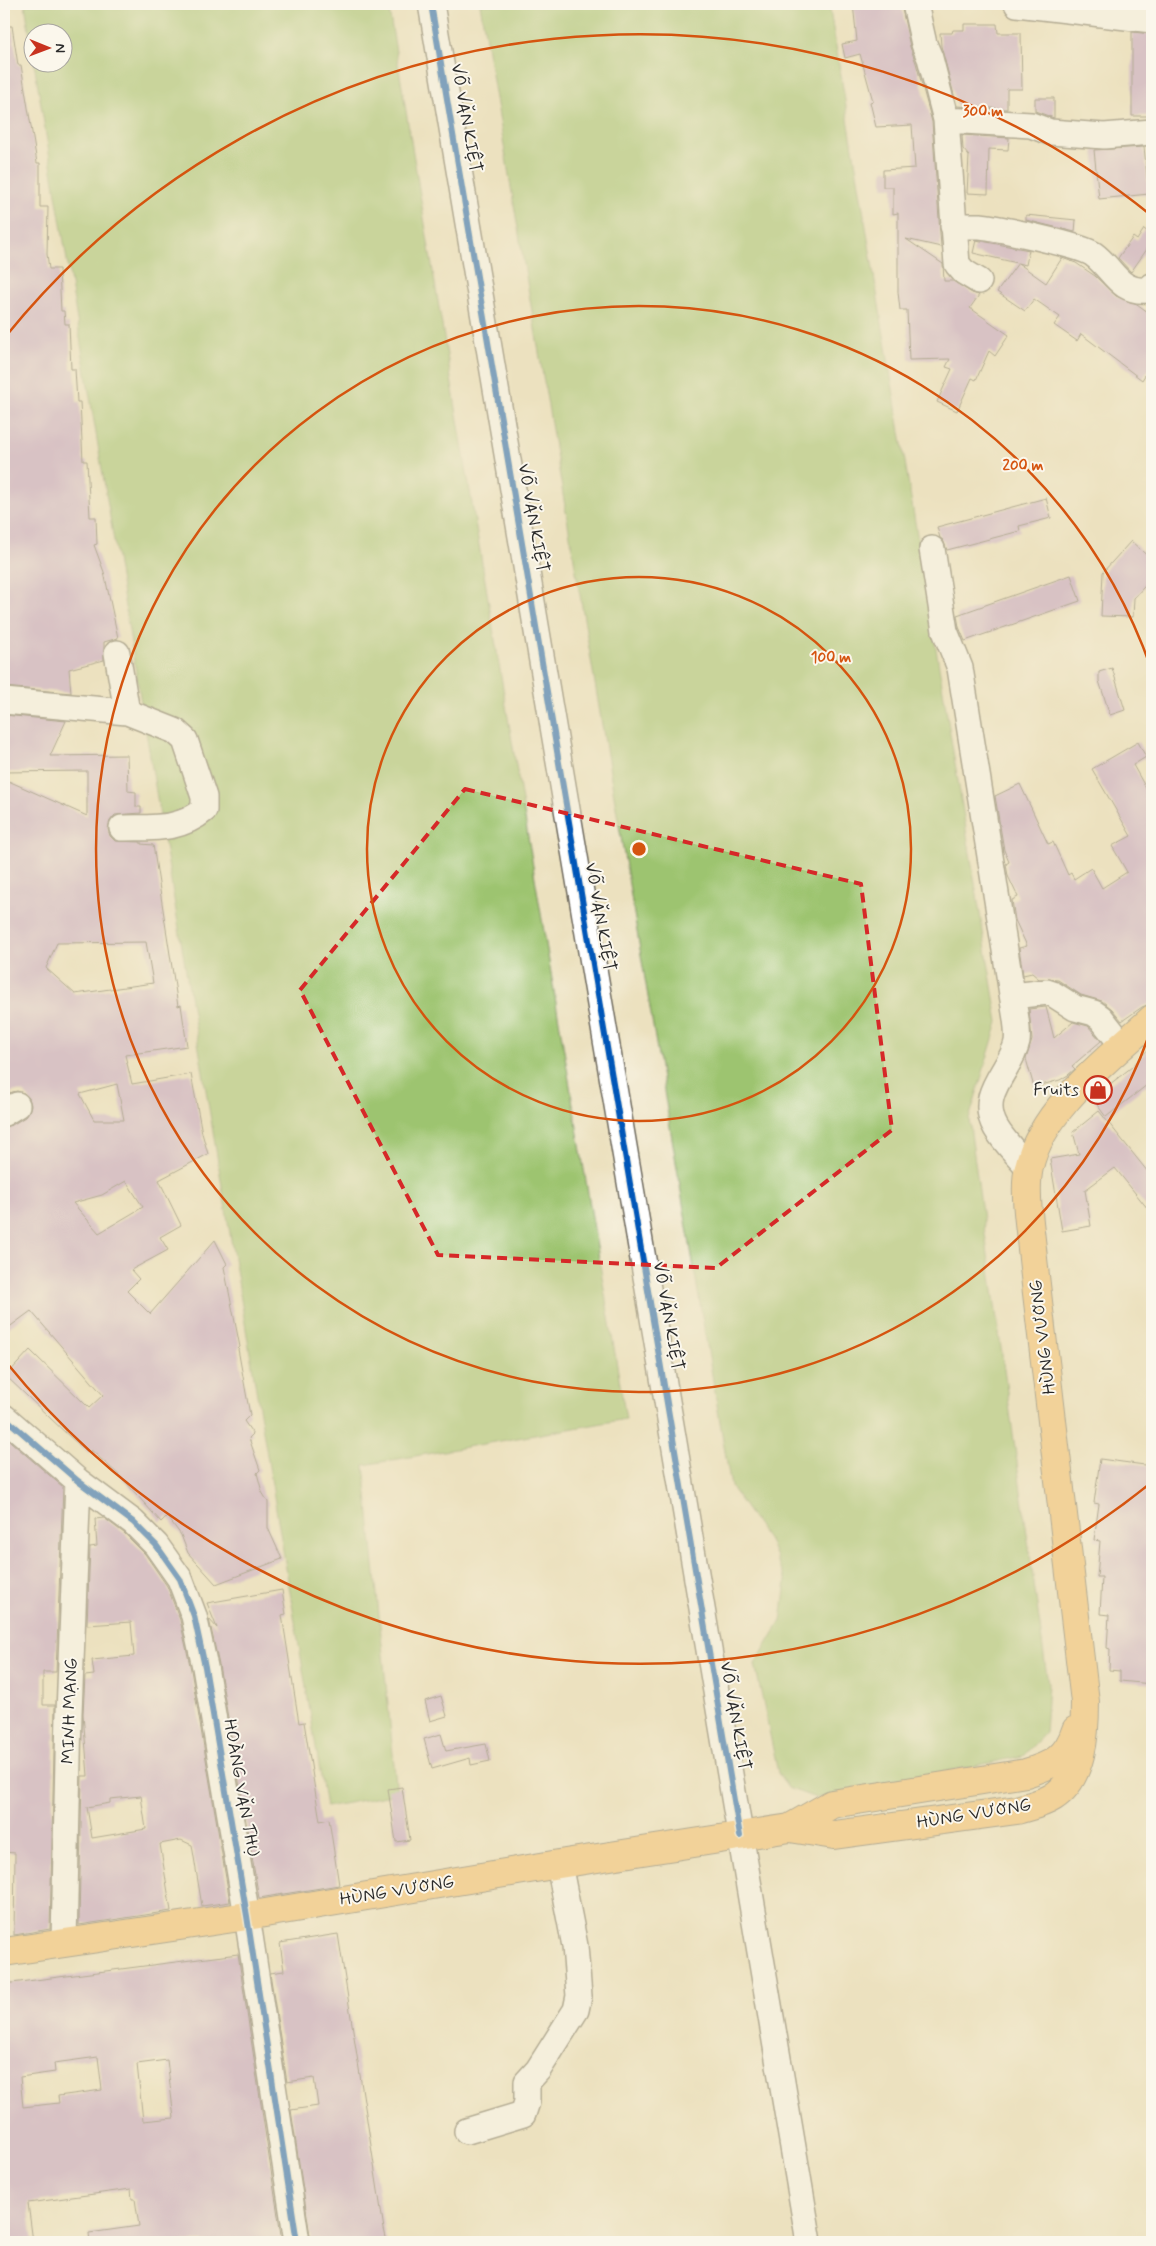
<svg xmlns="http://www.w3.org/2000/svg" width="1156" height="2246" viewBox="0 0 1156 2246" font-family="Mynerve,sans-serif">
	<rect width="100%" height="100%" fill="#fbf7ec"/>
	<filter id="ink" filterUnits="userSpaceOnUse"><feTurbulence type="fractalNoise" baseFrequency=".02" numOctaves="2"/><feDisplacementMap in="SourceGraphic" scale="10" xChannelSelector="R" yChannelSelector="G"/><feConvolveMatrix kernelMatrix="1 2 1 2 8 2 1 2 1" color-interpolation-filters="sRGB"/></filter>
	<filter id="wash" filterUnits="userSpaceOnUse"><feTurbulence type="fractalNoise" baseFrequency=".0096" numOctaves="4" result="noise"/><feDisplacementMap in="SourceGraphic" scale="20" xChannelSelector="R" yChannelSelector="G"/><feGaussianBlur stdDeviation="1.12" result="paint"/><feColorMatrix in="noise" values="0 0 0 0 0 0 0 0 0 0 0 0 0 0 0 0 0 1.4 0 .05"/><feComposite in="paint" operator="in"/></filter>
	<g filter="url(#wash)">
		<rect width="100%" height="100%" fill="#ece1bf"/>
		<path fill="#9dc46f" stroke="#64784d" d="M25 4H388L626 1419 364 1465 397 1794 326 1807 34 63 62 62V32H32V51Z
			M480 4H829L998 1022 969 1119 1048 1684 1045 1733 1023 1756 816 1798 788 1788 778 1773 755 1664 781 1621 786 1581 770 1543 731 1487Z"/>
		<g id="blocks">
			<path fill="#bf9bca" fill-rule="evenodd" d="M853 4H901L910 47 916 63 932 122 941 247 906 239 943 264 944 281H953L972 293 979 295 970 308 1009 335 995 356 989 351 976 380 972 378 957 411 937 402 952 369 946 367 950 359 909 360 907 310H900L898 292V213L893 214V187H883V170L915 168 912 125 876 127 870 102 873 101 860 54 845 58 842 44 857 41Z
				M964 24H997L998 33H1021L1022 89H1007V109L957 106 941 46 940 33H952L953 30H964Z
				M4 26H12L18 65H21L37 163H40V207H48L47 254 49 269H59L61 311H64L65 324H69L71 369H75L77 402H80L83 461H87L90 517H96L97 544 94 545 104 572 118 638 104 642V660L69 669 71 693 4 687Z
				M1132 32 1152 34V116H1132Z
				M1035 98H1054V118L1035 111Z
				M962 135 1009 138 1008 150 989 149 988 194 967 193 969 156 963 149Z
				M1144 147 1149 194 1099 199 1094 150Z
				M1026 215 1076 220 1075 232 1026 220Z
				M1144 229 1152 235V242L1131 272 1118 258 1133 237 1137 240Z
				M976 240 1029 250 1026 265 973 253Z
				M1062 258 1076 263 1095 276 1116 296 1137 304 1152 315V364L1142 380 1081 334 1077 341 1054 325 1060 317 1034 299 1025 311 997 292 1018 263 1046 283Z
				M1046 498 1051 518 1019 526 1020 531 947 550 943 540 940 538 937 527Z
				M1131 541 1152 560V578L1134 598 1133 617 1101 616 1103 572Z
				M1071 575 1080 601 965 641 959 627 957 615Z
				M1112 668 1125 710 1110 715 1099 681V672Z
				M4 715 66 721 50 756 127 755 128 791 136 792V807H141V813L115 815 110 821 108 829 110 836 115 841 141 842V844L153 845 178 1006 181 1005 187 1046 125 1055 132 1084 191 1074 202 1133 208 1154 159 1180 181 1225 160 1237 168 1250 131 1270 139 1279 127 1291 150 1314 215 1240 227 1264 224 1267 240 1347 238 1349 250 1415 244 1421 253 1434 249 1438 260 1470 257 1473 262 1492 268 1502V1528L282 1559 216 1584 188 1553 181 1535 167 1516 161 1522 121 1477 91 1450 89 1453 69 1436 6 1376 30 1350 89 1408 103 1395 31 1311 4 1331V1127L12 1125 25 1117 29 1112 31 1105 29 1098 24 1093 17 1091 9 1093 4 1087V779L87 816V771L4 772ZM146 942 153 983 75 994 46 968 57 943ZM117 1084 124 1120H94L80 1094ZM126 1181 143 1207 99 1233 73 1203 102 1195Z
				M1138 742 1146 757 1133 765 1152 799V1003L1142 1007 1122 1021 1112 1009 1102 1001 1081 995 1058 980 1039 979 1032 973 1023 975 1019 948 1027 946 1015 920 1012 900 1018 897 1008 876 1006 864 1009 862 1004 850 995 796 1020 784 1048 844 1053 842 1068 875 1071 873 1074 879 1091 868 1102 888 1127 872 1112 846 1131 836 1092 769Z
				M1046 1007 1054 1038 1073 1022 1088 1026 1101 1041 1072 1066 1075 1069 1068 1075 1060 1080 1034 1087 1026 1059 1032 1040 1029 1009Z
				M1152 1045V1081L1106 1117 1092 1098 1132 1067Z
				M1099 1111 1152 1177V1214L1115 1168 1085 1190 1091 1226 1062 1231 1050 1159 1079 1154 1073 1132Z
				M4 1436 63 1487 56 1672H43V1705H55L50 1929 14 1935 15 1853 4 1852Z
				M1100 1459 1152 1466V1684L1120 1681V1671L1109 1670 1110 1649 1107 1648 1109 1615 1100 1614 1102 1577H1097L1100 1541 1094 1540 1099 1504 1094 1503Z
				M104 1518 124 1533 145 1554 167 1586 180 1620 191 1670 230 1902 202 1906 192 1845 181 1840 160 1844 171 1911 79 1925 82 1776H88L83 1714 85 1676 94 1675 92 1660 134 1656 131 1622 87 1625 90 1547 97 1546 95 1519ZM141 1796 146 1829 92 1838 87 1807 110 1803V1799Z
				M282 1590 286 1614 282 1615 299 1723 304 1722 320 1821 329 1819 339 1885 259 1898 219 1665 209 1619 217 1628 207 1603Z
				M441 1696 447 1716 430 1721 425 1701Z
				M441 1734 446 1751 486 1744 490 1761 471 1765 470 1758 432 1769 424 1739Z
				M402 1787 410 1840 396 1842 388 1789Z
				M338 1934 384 2229 387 2242H311L291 2110 318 2106 314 2078 287 2082 270 1973 284 1971 280 1943Z
				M238 1954 282 2242H90L89 2233 139 2226 135 2199H132L131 2189 28 2203 33 2242H4V1984ZM98 2057 102 2090 58 2096 59 2103 23 2107 20 2077 55 2072 54 2063ZM167 2060 174 2118 143 2121 137 2064Z"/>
		</g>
	</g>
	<g filter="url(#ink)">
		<use href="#blocks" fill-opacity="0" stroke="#6f6b5f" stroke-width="1"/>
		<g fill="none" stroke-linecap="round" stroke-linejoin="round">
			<defs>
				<path id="minor" d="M431 4 809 2242
					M915 4 924 44 930 58 946 120 957 264 964 272 979 281
					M1017 4 1152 20
					M946 120 1031 125 1050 132 1104 136 1152 132
					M953 226C962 226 971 226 980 226 998 228 1079 245 1093 254 1114 269 1118 293 1148 290L1152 286
					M932 549 945 631 960 668 1016 1019C1017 1026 1018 1035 1017 1042 1011 1071 976 1093 996 1128 1004 1142 1018 1155 1028 1167
					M117 653 127 712 175 731 185 740 204 797V810C179 831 152 827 122 828
					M4 701 127 712
					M1013 996 1047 992 1053 994 1075 1008 1094 1013 1101 1018 1123 1046
					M4 1113 17 1105
					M4 1417 78 1481 133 1522 156 1545 180 1579 194 1616 205 1667 247 1916 297 2242
					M64 1942 69 1713 78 1481
					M467 2131 523 2114 527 2102V2082L538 2070 569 2021 576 2010 579 1996 575 1946 559 1864"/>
				<path id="major" d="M790 1828 832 1804 1026 1773C1053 1765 1067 1758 1076 1730
					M4 1952 247 1916 559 1864 790 1828 834 1835 1017 1810C1030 1806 1042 1804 1053 1797 1083 1778 1085 1733 1085 1702L1033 1259C1031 1232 1023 1193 1029 1167 1042 1108 1110 1058 1152 1019"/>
			</defs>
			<use href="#minor" stroke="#6f6b5f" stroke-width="28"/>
			<use href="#major" stroke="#6f6b5f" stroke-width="30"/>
			<use href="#minor" stroke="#fff" stroke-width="25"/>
			<use href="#major" stroke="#f8bf6c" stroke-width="28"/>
			<defs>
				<path id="cycleway" d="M431 4 740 1836
					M4 1417 78 1481 133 1522 156 1545 180 1579 194 1616 205 1667 247 1916 297 2242"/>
			</defs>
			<use href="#cycleway" stroke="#fbf7ec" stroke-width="9"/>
			<use href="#cycleway" stroke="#0057b8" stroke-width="6"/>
		</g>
	</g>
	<path d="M0 0H1156V2246H0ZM465 789 861 884 892 1130 716 1268 438 1255 300 990Z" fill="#ece1bf" fill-opacity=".55" fill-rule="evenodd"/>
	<path fill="none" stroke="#d62828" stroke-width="4" stroke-dasharray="10 6" stroke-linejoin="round" d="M465 789 861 884 892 1130 716 1268 438 1255 300 990Z"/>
	<g fill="none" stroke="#d5540f" stroke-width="2.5">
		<circle cx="639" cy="849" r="272"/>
		<path d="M1151 1030A543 543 0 1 1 1151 668"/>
		<path d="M1152 1482A815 815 0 0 1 6 1362M6 336A815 815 0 0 1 1152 216"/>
	</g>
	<defs>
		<symbol id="shop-ring" viewBox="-11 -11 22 22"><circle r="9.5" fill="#fbf7ec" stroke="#c8321e" stroke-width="1.5"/><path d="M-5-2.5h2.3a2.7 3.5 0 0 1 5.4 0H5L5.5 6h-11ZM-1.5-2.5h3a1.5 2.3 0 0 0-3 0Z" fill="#c8321e"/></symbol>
	</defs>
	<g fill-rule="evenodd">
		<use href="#shop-ring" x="1082" y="1074" width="32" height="32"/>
	</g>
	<g text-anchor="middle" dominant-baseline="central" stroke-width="4" stroke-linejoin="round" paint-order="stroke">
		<g font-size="18" fill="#2b2b2b" stroke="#fbf7ec">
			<text transform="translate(466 118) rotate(80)">VÕ VĂN KIỆT</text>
			<text transform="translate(533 518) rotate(80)">VÕ VĂN KIỆT</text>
			<text transform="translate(600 917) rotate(80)">VÕ VĂN KIỆT</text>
			<text transform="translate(668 1316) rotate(80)">VÕ VĂN KIỆT</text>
			<text transform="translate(1043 1337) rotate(-97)">HÙNG VƯƠNG</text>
			<text transform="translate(70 1711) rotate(-88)">MINH MẠNG</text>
			<text transform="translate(735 1716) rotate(80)">VÕ VĂN KIỆT</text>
			<text transform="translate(241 1788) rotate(80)">HOÀNG VĂN THỤ</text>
			<text transform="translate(974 1814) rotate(-9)">HÙNG VƯƠNG</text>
			<text transform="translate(397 1891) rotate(-9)">HÙNG VƯƠNG</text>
		</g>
		<g font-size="18" fill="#2b2b2b" stroke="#fbf7ec" text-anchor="end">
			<text x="1079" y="1090">Fruits</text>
		</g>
	</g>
	<circle cx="639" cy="849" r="8" fill="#d5540f" stroke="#fbf7ec" stroke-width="2.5"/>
	<g font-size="15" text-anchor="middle" font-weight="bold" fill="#d5540f" stroke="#fbf7ec" stroke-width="4" stroke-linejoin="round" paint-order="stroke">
		<text x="983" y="116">300 m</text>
		<text x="1023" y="470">200 m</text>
		<text x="831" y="662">100 m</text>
	</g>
	<rect width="1156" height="2246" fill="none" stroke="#fbf7ec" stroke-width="20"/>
	<g transform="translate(48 48) rotate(91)"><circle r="24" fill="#fbf7ec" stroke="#a8a59f"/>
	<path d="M0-4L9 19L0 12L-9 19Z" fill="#c8321e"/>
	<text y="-8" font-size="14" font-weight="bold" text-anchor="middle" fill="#2b2b2b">N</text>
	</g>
</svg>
